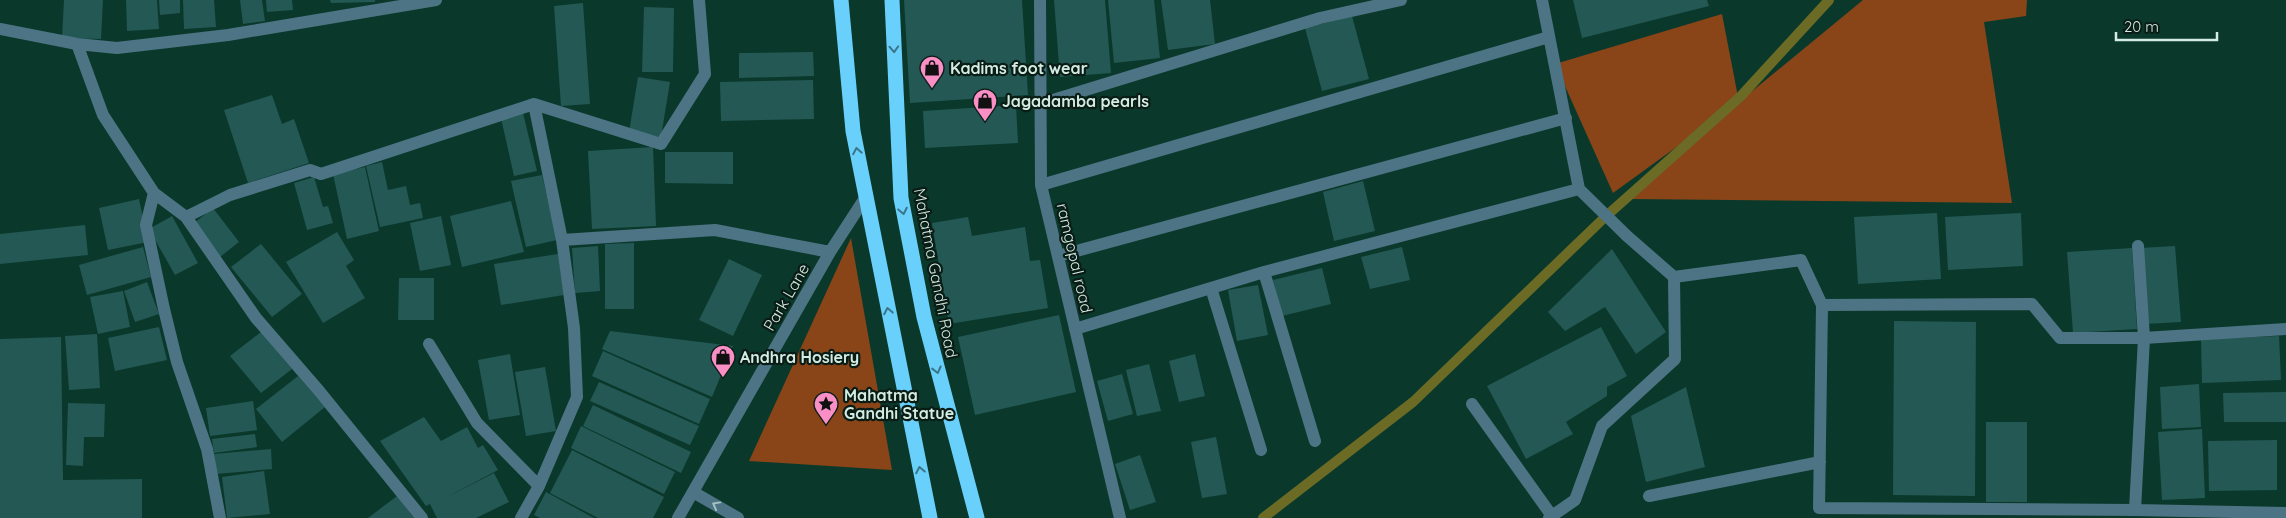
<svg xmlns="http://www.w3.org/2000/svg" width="2286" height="518" viewBox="0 0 2286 518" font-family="Quicksand,sans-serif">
	<rect width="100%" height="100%" fill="#0a392b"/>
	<path fill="#894418" d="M1863 0H2027L2026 16 1984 22 2012 203 1632 199 1733 106 1613 193 1555 64 1722 14 1739 102Z
		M851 238 892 470 749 461Z"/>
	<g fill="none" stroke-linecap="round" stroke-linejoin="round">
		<path stroke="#6b6b25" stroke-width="10" d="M1263 518 1413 402 1604 218 1741 96 1829 0"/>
	</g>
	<path fill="#245854" d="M64 0H103L101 39 62 38Z
		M126 0H157L159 29 127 31Z
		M159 0H180V13L160 15Z
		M183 0H214L216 27 184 29Z
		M240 0H262L265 21 243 24Z
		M266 0H292L293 10 267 12Z
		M330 0H375V2L331 3Z
		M904 0H1022L1028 95 910 103Z
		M1054 0H1105L1111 73 1060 77Z
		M1108 0H1154L1160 58 1114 63Z
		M1161 0H1210L1215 44 1168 50Z
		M1573 0H1707L1709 6 1582 38Z
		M583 3 590 104 561 106 554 6Z
		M644 7 674 8 673 72H642Z
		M1352 16 1369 79 1322 91 1305 28Z
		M813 52 814 76 739 78V53Z
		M638 77 670 82 661 137 629 132Z
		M813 80 814 119 721 121 720 82Z
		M272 95 282 124 294 119 309 163 248 183 224 110Z
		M1016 105 1018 143 925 148 923 111Z
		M523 113 537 171 514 176 501 118Z
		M653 147 656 226 592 229 588 151Z
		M665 152H733V184L665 183Z
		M382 162 388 190 406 186 410 205 420 203 423 218 380 227 366 166Z
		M365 167 379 231 347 239 333 174Z
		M542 175 557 240 526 247 511 181Z
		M314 177 323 207 328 206 333 223 307 230 294 183Z
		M1363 181 1375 231 1334 241 1323 192Z
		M139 199 148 242 108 250 99 208Z
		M511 201 524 252 462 267 450 216Z
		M213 208 239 242 220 257 194 223Z
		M1937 213 1941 279 1858 284 1854 217Z
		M2021 213 2023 266 1948 270 1945 217Z
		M172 216 198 263 175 275 149 229Z
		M441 216 451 265 420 271 410 223Z
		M968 217 972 236 1025 227 1030 261 1040 260 1048 308 949 324 932 223Z
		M85 225 88 255 0 264V234Z
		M337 232 354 260 346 266 365 298 323 323 286 262Z
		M634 243V309H605V244Z
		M261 244 302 294 272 317 231 267Z
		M598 246 600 291 575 293 572 248Z
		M2175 246 2181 322 2145 324 2140 248Z
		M143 247 151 277 87 295 79 265Z
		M1402 247 1410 280 1370 289 1361 257Z
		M2132 248 2137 329 2073 333 2067 252Z
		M1612 249 1666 332 1636 354 1605 307 1565 331 1548 312Z
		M558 254 564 295 501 305 494 264Z
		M729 259 762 275 733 336 699 320Z
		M1322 268 1331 304 1282 316 1273 280Z
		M399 278H434V320H398Z
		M147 282 159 314 135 322 124 291Z
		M1258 285 1268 335 1237 341 1228 290Z
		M123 291 130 327 98 334 90 297Z
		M1059 315 1076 392 975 415 958 337Z
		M1894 321 1976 322 1975 496 1893 495Z
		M159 327 167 360 115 371 108 338Z
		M1601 327 1627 376 1607 387V396L1566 422 1573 434 1526 459 1487 386Z
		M610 331 733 346 712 397 602 349Z
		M261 332 292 369 261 393 230 356Z
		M97 334 100 388 69 390 65 336Z
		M2279 336 2281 380 2202 383 2201 339Z
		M61 337 63 480 142 479V518H0V339Z
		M603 351 710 399 699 424 592 376Z
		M510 354 520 415 489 420 478 360Z
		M1195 354 1205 396 1179 402 1169 361Z
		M1149 364 1161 411 1137 416 1126 370Z
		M545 367 556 431 526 436 515 372Z
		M1122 374 1133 414 1108 421 1097 381Z
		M298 376 325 407 282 442 256 409Z
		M599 382 699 426 690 445 590 401Z
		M2199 384 2201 427 2162 429 2160 387Z
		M1686 387 1705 467 1646 482 1631 416Z
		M2286 392V422H2224L2223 393Z
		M253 401 257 430 210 436 206 408Z
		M68 403 105 404 104 437H84L83 466 66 465Z
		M593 405 691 452 681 473 583 426Z
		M424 417 441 441 467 427 478 448 483 445 498 470 443 499 494 473 509 502 476 518H437L430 504 426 506 380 441Z
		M1986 422H2027V502H1986Z
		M581 426 675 472 664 494 571 448Z
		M2202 429 2205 498 2162 500 2158 432Z
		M255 434 257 447 214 453 212 439Z
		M1216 437 1227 494 1202 498 1191 442Z
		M2277 440V490L2209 491 2208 441Z
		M271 449 272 469 216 474 214 454Z
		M572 450 664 497 653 518H598L550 493Z
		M1140 455 1156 502 1130 510 1115 464Z
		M264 471 270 514 227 518 222 477Z
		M546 492 594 518H540L534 515Z
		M397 496 414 518H368Z"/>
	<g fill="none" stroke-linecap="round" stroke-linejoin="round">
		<path stroke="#4d7485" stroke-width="12" d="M1040 0 1041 185 1120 518
			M1542 0 1579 189
			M0 29 77 44 117 48 228 35 436 0
			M77 44 103 115 154 193 146 225 164 309 177 362 207 449 220 518
			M1040 104 1320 18 1401 0
			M1041 185 1549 37
			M154 193 186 217 256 318 320 392 422 518
			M186 217 230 195 310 170 321 174 534 104 661 144 705 74 699 0
			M562 240 715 230 830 252
			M1058 256 1566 118
			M1264 272 1315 441
			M1211 288 1261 450
			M1822 305 1819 508 2135 510 2286 513
			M1075 329 1264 272 1579 189 1627 236 1674 277 1801 260 1822 305 2032 304 2060 338H2144L2286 329
			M429 344 477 423 539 486
			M1472 404 1552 516
			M693 492 738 518
			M1649 496 1820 462
			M2135 510 2144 338 2138 246
			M521 518 539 486 577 397 574 328 562 240 534 104
			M678 518 830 252 865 198
			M1549 518 1575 500 1602 426 1675 359 1674 277"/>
		<path stroke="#69d0fc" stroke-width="15" d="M841 0 853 131 930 518
			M892 0 901 198 924 317 977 518"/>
	</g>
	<defs><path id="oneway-chevron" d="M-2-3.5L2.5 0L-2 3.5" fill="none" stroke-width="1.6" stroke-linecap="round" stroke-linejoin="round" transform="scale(1.25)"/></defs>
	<g stroke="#3a7689">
		<use href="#oneway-chevron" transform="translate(894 49) rotate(87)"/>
		<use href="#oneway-chevron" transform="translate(857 151) rotate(-100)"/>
		<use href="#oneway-chevron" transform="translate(903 211) rotate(79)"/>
		<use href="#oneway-chevron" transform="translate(888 311) rotate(-101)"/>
		<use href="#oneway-chevron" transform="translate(937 370) rotate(76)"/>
		<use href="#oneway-chevron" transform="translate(920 470) rotate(-101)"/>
	</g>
	<use stroke="#a5c2c1" href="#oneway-chevron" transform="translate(716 505) rotate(-151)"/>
	<defs>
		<symbol id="shop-pin" viewBox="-11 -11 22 30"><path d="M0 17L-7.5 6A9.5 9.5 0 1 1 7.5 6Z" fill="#fa8fc6" stroke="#0a1c16"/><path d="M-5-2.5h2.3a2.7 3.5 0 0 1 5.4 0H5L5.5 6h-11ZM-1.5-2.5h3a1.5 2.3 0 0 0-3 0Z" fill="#111"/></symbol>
		<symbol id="sight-pin" viewBox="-11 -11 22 30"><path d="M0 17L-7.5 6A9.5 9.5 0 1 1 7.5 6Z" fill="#fa8fc6" stroke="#0a1c16"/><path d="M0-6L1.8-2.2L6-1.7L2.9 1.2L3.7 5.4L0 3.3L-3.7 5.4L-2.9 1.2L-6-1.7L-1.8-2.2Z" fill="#111"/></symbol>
	</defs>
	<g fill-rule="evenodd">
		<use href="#shop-pin" x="918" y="54" width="28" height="38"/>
		<use href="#shop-pin" x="971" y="87" width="28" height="38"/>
		<use href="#shop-pin" x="709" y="343" width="28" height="38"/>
		<use href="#sight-pin" x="812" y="390" width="28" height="38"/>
	</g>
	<g text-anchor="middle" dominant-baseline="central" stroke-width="4.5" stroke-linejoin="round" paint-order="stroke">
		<g font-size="16" font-weight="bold" fill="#d4ece2" stroke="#0a1c16" text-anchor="start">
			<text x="950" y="68">Kadims foot wear</text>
			<text x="1002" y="101">Jagadamba pearls</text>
			<text x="740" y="357">Andhra Hosiery</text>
			<text x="844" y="395">Mahatma<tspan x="844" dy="18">Gandhi Statue</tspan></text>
		</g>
		<g font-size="16" fill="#d4ece2" stroke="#0a1c16">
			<text transform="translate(1075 258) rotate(77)">ramgopal road</text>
			<text transform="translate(936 273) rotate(79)">Mahatma Gandhi Road</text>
			<text transform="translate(786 297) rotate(-60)">Park Lane</text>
		</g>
	</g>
	<path d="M2116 32v8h101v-8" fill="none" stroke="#d4ece2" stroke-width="2.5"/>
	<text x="2124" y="32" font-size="15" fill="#d4ece2" stroke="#0a1c16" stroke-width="4" paint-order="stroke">20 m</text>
</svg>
